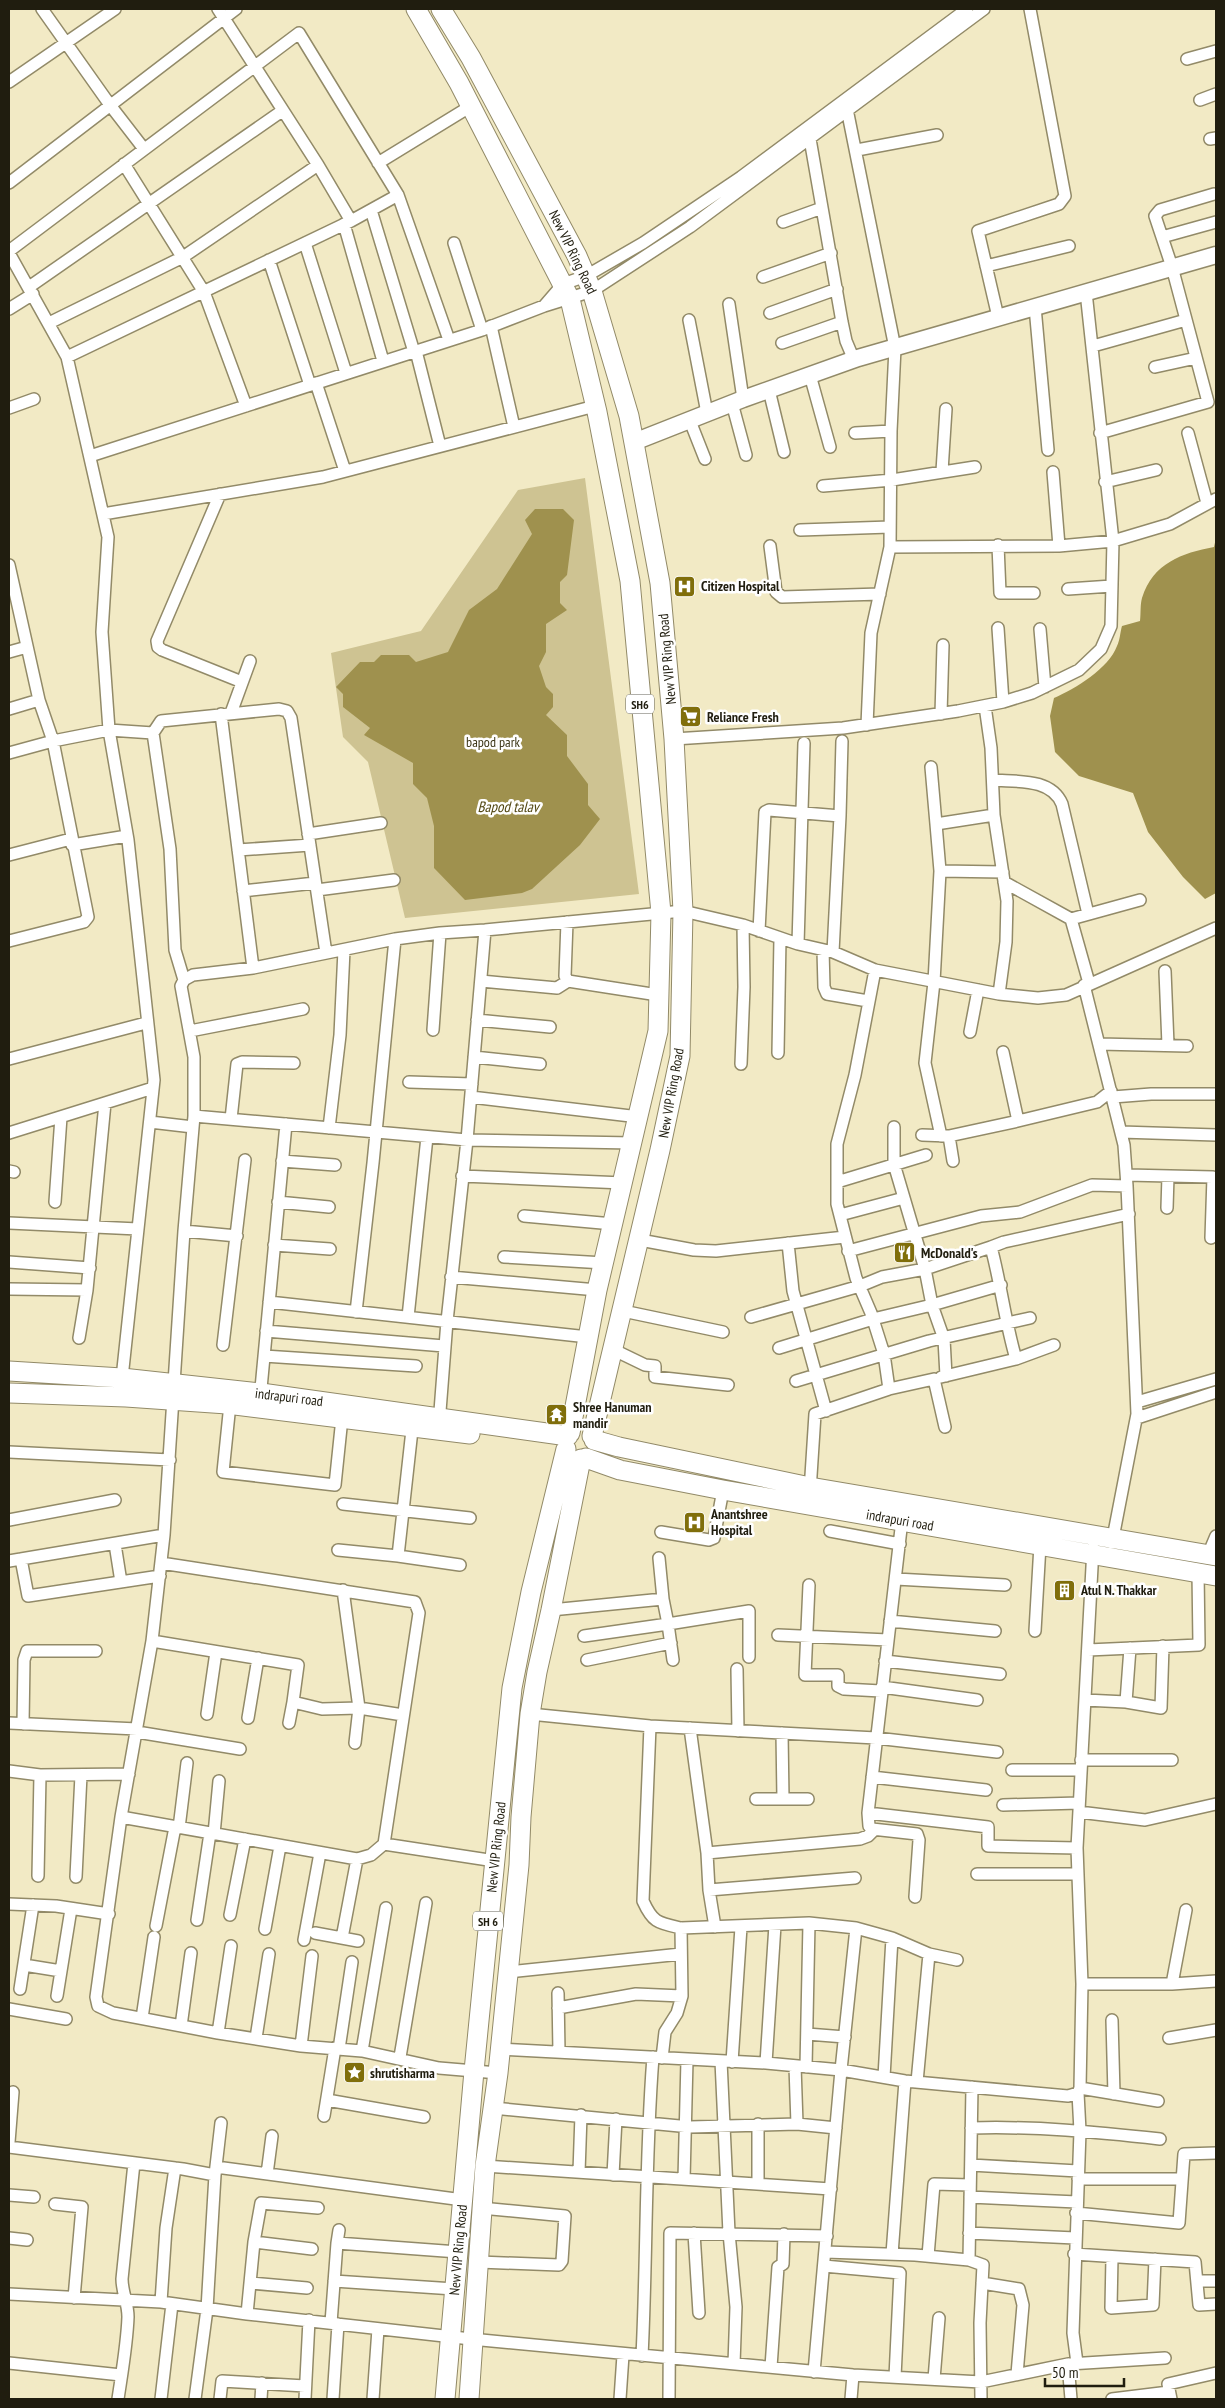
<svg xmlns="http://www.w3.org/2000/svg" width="1225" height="2408" viewBox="0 0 1225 2408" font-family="'PT Sans Narrow',sans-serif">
	<rect width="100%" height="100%" fill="#f2eac5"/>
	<path fill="#cec392" d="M585 478 639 894 405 918 368 762 343 737 331 653 421 631 518 490Z"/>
	<path fill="#9f914e" d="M535 509H563L574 520 567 575 560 582V603L567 610 546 624V652L539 666 546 687 553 694V707L546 715 567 735V756L588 784V805L600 819 580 845 532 889 522 893 465 900 434 868V826L427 798 413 784V763L364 735 370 728 343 707V694L336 687 360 662H374L381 655H409L416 662 448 652 469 610 497 589 532 534 525 520Z
		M1216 538V893L1205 899 1183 877 1148 832 1133 793 1079 776 1055 752 1050 716 1054 698C1075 689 1109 668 1117 646 1120 640 1120 633 1122 626L1140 621C1141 613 1140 605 1142 598 1153 563 1182 553 1214 547Z"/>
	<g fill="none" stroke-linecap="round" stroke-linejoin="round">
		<defs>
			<path id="street" d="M42 9 110 105 144 149
				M218 9 318 165 351 221
				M967 9 741 177 643 243 586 276 563 284 544 306 592 291 690 227 984 9
				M1187 59 1216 51
				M9 82 115 9
				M1200 100 1216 94
				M846 104 895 348 891 431 890 547 1059 546 1113 541 1170 524 1216 499
				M810 139 842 322 846 341 854 360
				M1210 139 1216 138
				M857 150 937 135
				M378 163 471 106
				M124 164 204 292 246 406
				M9 183 236 9
				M371 210 414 352
				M783 222 822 208
				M344 224 383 361
				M1162 237 1216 222
				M305 243 346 373
				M454 243 482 330
				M9 251 299 33 398 195 449 340
				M9 253 67 357 108 537 102 632 109 730 128 840 154 1080 122 1378
				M269 260 310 385
				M986 266 1069 246
				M763 277 831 253
				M29 287 282 111
				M729 304 743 399
				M1035 307 1048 450
				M9 309 33 294
				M770 313 837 289
				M998 317 978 231 1059 204 1065 196 1030 9
				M689 320 707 413
				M49 323 183 257 318 165
				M491 326 514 427
				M782 343 842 322
				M1093 346 1186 320
				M416 351 440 446
				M67 357 351 221 398 195
				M1155 367 1196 358
				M810 375 830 447
				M316 383 345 471
				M769 390 784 452
				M732 403 746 455
				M9 408 34 399
				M690 421 705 459
				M855 433 891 431
				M1100 433 1208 402 1172 267 1155 216 1160 210 1214 194
				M1188 433 1207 503
				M90 456 482 330 544 306
				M942 471 946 409
				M1053 472 1059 546
				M1105 482 1156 470
				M823 486 892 480 975 467
				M220 494 157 641 158 647 162 650 242 682
				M103 514 323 477 595 406
				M800 530 890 527
				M998 545 1000 593H1034
				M770 546 776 592 782 597 880 594
				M9 565 39 700 53 741 88 917 84 922 9 941
				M1068 589 1112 586
				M998 628 1003 702
				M1040 629 1045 687
				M9 652 27 647
				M985 706 991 748 994 815 1007 901 1006 942 999 994
				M9 709 39 700
				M231 713 250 661
				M221 714 253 968
				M941 714 943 645
				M867 725 871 633 890 547
				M674 739 843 728 958 711 1003 702 1032 693 1079 670 1101 649 1111 626 1113 541 1086 292
				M9 753 53 741 109 730 153 733
				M931 767 936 824
				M993 780C1017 782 1051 778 1062 804L1088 914
				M994 815 936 824 940 871 1003 872
				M840 816 842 741
				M308 834 381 823
				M72 845 127 836
				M238 850 310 845
				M9 855 71 839
				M940 871 934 982 925 1063 941 1136
				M1004 882 1071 919 1089 983
				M317 890 394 880
				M243 891 315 883
				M1071 919 1140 900
				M567 922 565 976 568 981 658 995
				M759 931 765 812 769 810 840 816 833 952
				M798 944 804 743
				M823 950 824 987 827 994 868 1001
				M326 953 291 718 287 711 279 709 161 721 153 733 170 849 175 950 184 980 181 986 194 1057V1116L184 1231 164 1535 152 1641 121 1817 96 1997 98 2006 113 2013 218 2033 301 2046 362 2051 439 2068 498 2073
				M875 970 855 1075 837 1144V1204L856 1278 871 1313 884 1354 889 1389 934 1379 945 1427
				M1165 971 1168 1045
				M184 980 193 975 253 968 395 939 440 933 485 930 683 911 743 925 798 944 833 952 875 970 999 994 1038 998 1066 995 1216 928
				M481 981 557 988 568 981
				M1084 985 1124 1145 1127 1186 1137 1414 1112 1543
				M477 1020 550 1027
				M433 1030 440 933
				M190 1031 303 1009
				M970 1032 978 990
				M1099 1044 1187 1046
				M1003 1052 1018 1121
				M778 1053 780 938
				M474 1057 540 1064
				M9 1059 146 1023
				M741 1064 744 987 743 925
				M409 1082 472 1084
				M471 1097 639 1117
				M1113 1097 1151 1094H1216
				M194 1116 467 1140 633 1143
				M231 1119 237 1064 242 1062 294 1063
				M150 1122 193 1127
				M329 1128 340 1035 344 950
				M1121 1132 1216 1135
				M9 1133 153 1088
				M922 1135 949 1136 1018 1121 1097 1102 1111 1091
				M949 1136 953 1161
				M282 1161 335 1165
				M9 1171 14 1172
				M1127 1175 1213 1177 1211 1238
				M462 1176 623 1183
				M837 1182 926 1155
				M55 1202 61 1117
				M278 1202 329 1207
				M1167 1208 1168 1176
				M840 1215 904 1198
				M524 1216 613 1224
				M9 1223 138 1229
				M184 1231 237 1236
				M640 1240 694 1250 716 1251 845 1237
				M788 1243 793 1291 826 1411
				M274 1245 330 1249
				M991 1247 1004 1242 1129 1214
				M848 1251 981 1216 1020 1212 1092 1185 1127 1186
				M504 1257 604 1263
				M9 1262 90 1268
				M451 1277 597 1290
				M1001 1285 932 1305 925 1269 991 1247C1001 1284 1005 1322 1016 1359
				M9 1289 87 1290 105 1103
				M269 1302 588 1337
				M623 1311 723 1332
				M356 1312 373 1163 395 939
				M408 1317 427 1137
				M751 1317 860 1286 882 1277 925 1269 894 1164V1127
				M266 1331 444 1346
				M79 1338 87 1290
				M223 1345 245 1160
				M779 1348 873 1319 932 1305 944 1339 946 1376
				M614 1350 645 1365 655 1366V1377L728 1385
				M264 1356 416 1366
				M941 1377 1016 1359 1054 1345
				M796 1381 929 1341 1030 1318
				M260 1399 286 1124
				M1137 1402 1216 1379
				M230 1404 223 1472 335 1485 342 1418
				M1137 1418 1216 1392
				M439 1424 447 1321 467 1140 485 930
				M9 1452 170 1460
				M810 1491 815 1414 889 1389
				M343 1504 470 1518
				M9 1520 115 1500
				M902 1520 868 1813 869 1826 872 1829 917 1834 919 1840 915 1897
				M830 1531 900 1544
				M661 1532 709 1540 714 1538 723 1490
				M115 1544 121 1582
				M338 1550 398 1556 413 1421
				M1208 1555 1216 1536
				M398 1556 460 1565
				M659 1558 663 1599
				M21 1559 28 1596 160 1576
				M9 1561 164 1535
				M161 1563 415 1602 419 1613 384 1844 495 1861
				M896 1579 1005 1585
				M809 1585 805 1675H838V1686L844 1689 881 1691
				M343 1590 359 1708 355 1743
				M551 1610 663 1599 668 1624 749 1611V1657
				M890 1621 995 1631
				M1035 1631 1040 1545
				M778 1635 888 1640
				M584 1636 668 1624 673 1660
				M152 1641 298 1665 293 1702 322 1709 359 1708 403 1715
				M1088 1650 1199 1645 1198 1572
				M587 1660 671 1643
				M885 1661 1000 1674
				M737 1669 738 1731
				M882 1687 977 1700
				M1085 1700 1126 1702 1130 1648
				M1126 1702 1161 1708 1163 1646
				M207 1714 216 1652
				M530 1714 650 1726 876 1738 997 1752
				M248 1718 258 1658
				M9 1723 137 1729
				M289 1723 293 1702
				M23 1724 24 1660 27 1651H96
				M650 1726 643 1901C653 1923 658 1923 681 1928L809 1923 856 1928 892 1938 929 1954 957 1960
				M690 1728 707 1853 860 1839 868 1836 874 1830
				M137 1732 240 1749
				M782 1733 783 1799
				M1081 1760H1172
				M1012 1770H1081
				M9 1771 40 1775 129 1774
				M872 1777 986 1790
				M756 1799H808
				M1003 1805 1079 1803
				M1079 1812 1145 1820 1216 1804
				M868 1813 988 1827V1846L1077 1848
				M121 1817 357 1859 371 1855 384 1844
				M179 1828 187 1763
				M214 1834 219 1781
				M707 1853 709 1890 855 1878
				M977 1874H1078
				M38 1876 40 1775
				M76 1877 81 1775
				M709 1890 715 1927
				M9 1904 56 1906 109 1914
				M230 1915 245 1839
				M197 1920 210 1833
				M156 1926 175 1827
				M265 1929 280 1846
				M315 1933 358 1941
				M342 1938 357 1859
				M304 1940 320 1853
				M24 1965 61 1971
				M508 1972 681 1954
				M1082 1984H1172L1216 1981
				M1172 1984 1186 1910
				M20 1989 33 1905
				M558 1993 559 2052
				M57 1996 71 1909
				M558 2008 636 1994 682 1996
				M9 2009 66 2019
				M142 2018 154 1937
				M1112 2020 1114 2094
				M181 2026 191 1953
				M218 2033 231 1946
				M807 2034 845 2037
				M256 2038 269 1954
				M1169 2038 1216 2030
				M301 2046 312 1956
				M339 2049 352 1962
				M500 2049 766 2063 841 2070 905 2081 1068 2096 1078 2093 1080 2088 1082 1984 1077 1848 1093 1548
				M362 2051 386 1908
				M400 2057 426 1903
				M662 2058 665 2032 677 2013 682 1996 681 1928
				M721 2061 729 2233 736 2307 734 2364
				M732 2062 741 1927
				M766 2063 775 1925
				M806 2067 809 1923
				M884 2077 892 1938
				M917 2082 929 1954
				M972 2087 969 2260 983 2265 980 2323 981 2399
				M1080 2088 1158 2101
				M327 2100 424 2117
				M493 2108 690 2127 797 2124 795 2066
				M324 2116 335 2048
				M797 2124 836 2128
				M971 2128C1035 2126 1097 2132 1160 2139
				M9 2142 13 2092
				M9 2147 183 2169 215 2175
				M971 2165 1078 2171
				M485 2166 831 2189
				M216 2167 463 2200
				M579 2172 581 2115
				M267 2174 272 2136
				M613 2175 616 2119
				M684 2179 687 2060
				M1078 2179H1182
				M758 2183V2124
				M9 2195 34 2197
				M970 2197 1077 2202
				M55 2204 82 2207 74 2298
				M1076 2213 1179 2223 1184 2154 1216 2153
				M694 2233 699 2313
				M969 2233 1075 2238
				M9 2238 27 2240
				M254 2242 312 2249
				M337 2243 339 2230
				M825 2252 915 2255 969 2260
				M892 2254 905 2081
				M1074 2254 1195 2262 1199 2305 1216 2304
				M928 2256 934 2184 970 2185
				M1112 2257 1111 2308 1153 2305 1155 2259
				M479 2262 559 2265 562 2261 565 2216 481 2208
				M824 2266 900 2273 895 2377
				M334 2281 454 2289
				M1197 2281H1216
				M250 2283 307 2288
				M982 2283 1019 2289 1023 2305 1017 2374
				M9 2294 161 2302 247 2314 471 2339 853 2375 981 2382 1068 2364 1071 2399
				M161 2302 166 2228 175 2168
				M247 2314 254 2242 261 2203 318 2208
				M331 2323 337 2243 458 2252
				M642 2356C647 2256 645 2157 653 2057
				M9 2363 121 2375
				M1077 2363 1073 2333 1080 2131 1078 2093
				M1069 2364 1165 2358
				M771 2367 778 2267 783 2264 784 2234
				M814 2372 841 2070 856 1928
				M934 2379 939 2318
				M118 2399C122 2372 127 2344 128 2317 128 2303 122 2292 122 2279L134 2163
				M161 2399 172 2304
				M195 2399 207 2309 215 2175 221 2123
				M220 2399 222 2381 305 2386
				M261 2399 262 2383
				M305 2399 309 2320
				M333 2399 338 2324
				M373 2399 378 2329
				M620 2399 623 2355
				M669 2399 670 2233 827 2236
				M851 2399 853 2375
				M1112 2399 1169 2392
				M1171 2399 1168 2384 1216 2373"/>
			<path id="secondary" d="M634 442 743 399 858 358 1216 255"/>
			<path id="primary" d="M416 9 459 83 570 299 597 412 630 581 661 913 658 1031 597 1290 570 1433
				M441 9 471 58 577 256 592 291 629 416 660 583 674 739 683 911 680 1056 660 1150 592 1436
				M9 1371 122 1378 261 1393 568 1436
				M9 1393 126 1397 227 1404 470 1434
				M594 1440 619 1447 810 1487 1216 1556
				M586 1458 620 1470 723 1490 1216 1576
				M445 2399 474 2071 512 1688 531 1592 566 1449
				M469 2399 485 2166 498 2073 519 1865 521 1817 530 1714 537 1672 551 1610 581 1459"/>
		</defs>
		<use href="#street" stroke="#928a68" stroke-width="14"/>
		<use href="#secondary" stroke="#928a68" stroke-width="19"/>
		<use href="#primary" stroke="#928a68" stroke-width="21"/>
		<use href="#street" stroke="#fff" stroke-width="11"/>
		<use href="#secondary" stroke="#fff" stroke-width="16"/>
		<use href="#primary" stroke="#fff" stroke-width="19"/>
	</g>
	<defs>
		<symbol id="hospital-square" viewBox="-11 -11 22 22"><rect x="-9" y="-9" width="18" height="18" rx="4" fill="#806e0b" stroke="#fff"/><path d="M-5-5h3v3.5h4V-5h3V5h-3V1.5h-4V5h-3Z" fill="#fff"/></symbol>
		<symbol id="supermarket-square" viewBox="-11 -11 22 22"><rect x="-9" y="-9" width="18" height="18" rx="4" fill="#806e0b" stroke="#fff"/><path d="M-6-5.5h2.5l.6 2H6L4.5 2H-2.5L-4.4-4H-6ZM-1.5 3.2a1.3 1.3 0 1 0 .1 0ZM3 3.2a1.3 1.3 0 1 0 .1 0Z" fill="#fff"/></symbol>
		<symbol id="restaurant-square" viewBox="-11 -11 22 22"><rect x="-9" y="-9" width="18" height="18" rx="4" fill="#806e0b" stroke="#fff"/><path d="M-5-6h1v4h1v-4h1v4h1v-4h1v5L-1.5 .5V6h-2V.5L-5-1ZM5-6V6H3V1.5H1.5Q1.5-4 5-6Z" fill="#fff"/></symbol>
		<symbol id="temple-square" viewBox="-11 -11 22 22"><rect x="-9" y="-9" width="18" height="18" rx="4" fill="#806e0b" stroke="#fff"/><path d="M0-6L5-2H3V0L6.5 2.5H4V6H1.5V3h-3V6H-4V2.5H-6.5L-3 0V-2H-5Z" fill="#fff"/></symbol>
		<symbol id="building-square" viewBox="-11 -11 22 22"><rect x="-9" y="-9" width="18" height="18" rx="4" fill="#806e0b" stroke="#fff"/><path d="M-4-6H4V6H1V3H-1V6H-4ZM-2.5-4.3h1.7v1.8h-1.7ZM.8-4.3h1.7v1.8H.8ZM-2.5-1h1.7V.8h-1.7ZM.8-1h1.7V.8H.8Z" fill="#fff"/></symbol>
		<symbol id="sight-square" viewBox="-11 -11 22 22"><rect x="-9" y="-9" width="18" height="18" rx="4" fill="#806e0b" stroke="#fff"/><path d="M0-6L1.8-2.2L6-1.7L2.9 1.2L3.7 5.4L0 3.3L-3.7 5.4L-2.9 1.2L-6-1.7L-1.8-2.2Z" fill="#fff"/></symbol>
	</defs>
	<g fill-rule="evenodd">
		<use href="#hospital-square" x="672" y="574" width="25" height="25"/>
		<use href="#supermarket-square" x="678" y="704" width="25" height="25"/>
		<use href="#restaurant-square" x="892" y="1240" width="25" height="25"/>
		<use href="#temple-square" x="544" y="1402" width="25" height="25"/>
		<use href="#hospital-square" x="682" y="1510" width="25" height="25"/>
		<use href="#building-square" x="1052" y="1578" width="25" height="25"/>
		<use href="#sight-square" x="342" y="2060" width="25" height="25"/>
	</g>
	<g text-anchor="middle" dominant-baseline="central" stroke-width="5" stroke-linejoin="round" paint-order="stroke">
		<g fill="#fff" stroke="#636157" stroke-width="1">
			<rect x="626" y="694.5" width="28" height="19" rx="4"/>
			<rect x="473" y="1911.5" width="30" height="19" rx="4"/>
		</g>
		<g font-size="12" font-weight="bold" fill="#201d0f">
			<text x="640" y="704">SH6</text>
			<text x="488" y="1921">SH 6</text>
		</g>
		<g font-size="14" fill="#201d0f" stroke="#fff">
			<text transform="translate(573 252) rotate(64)">New VIP Ring Road</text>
			<text transform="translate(667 659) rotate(-95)">New VIP Ring Road</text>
			<text transform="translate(671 1093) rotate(-80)">New VIP Ring Road</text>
			<text transform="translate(289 1397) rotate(7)">indrapuri road</text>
			<text transform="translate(900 1520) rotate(10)">indrapuri road</text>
			<text transform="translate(496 1847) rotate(-84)">New VIP Ring Road</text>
			<text transform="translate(458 2250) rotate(-85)">New VIP Ring Road</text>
		</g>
		<g font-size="14" font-weight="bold" fill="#201d0f" stroke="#fff" text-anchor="start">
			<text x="701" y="586">Citizen Hospital</text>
			<text x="707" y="717">Reliance Fresh</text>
			<text x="921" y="1253">McDonald's</text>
			<text x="573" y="1407">Shree Hanuman<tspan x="573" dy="16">mandir</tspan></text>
			<text x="711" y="1514">Anantshree<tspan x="711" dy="16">Hospital</tspan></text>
			<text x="1081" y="1590">Atul N. Thakkar</text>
			<text x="370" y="2073">shrutisharma</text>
		</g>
		<g font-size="14" fill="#3b3516" stroke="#fff">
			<text x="493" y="742">bapod park</text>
		</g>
		<g font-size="15" font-style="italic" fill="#534814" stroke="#fff">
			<text x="508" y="806">Bapod talav</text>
		</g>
	</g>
	<rect width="1225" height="2408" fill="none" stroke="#201d0f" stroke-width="20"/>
	<path d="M1045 2378v8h79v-8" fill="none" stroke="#201d0f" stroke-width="2.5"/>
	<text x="1052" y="2378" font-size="15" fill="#201d0f" stroke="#ffffff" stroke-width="4" paint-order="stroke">50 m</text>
</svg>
